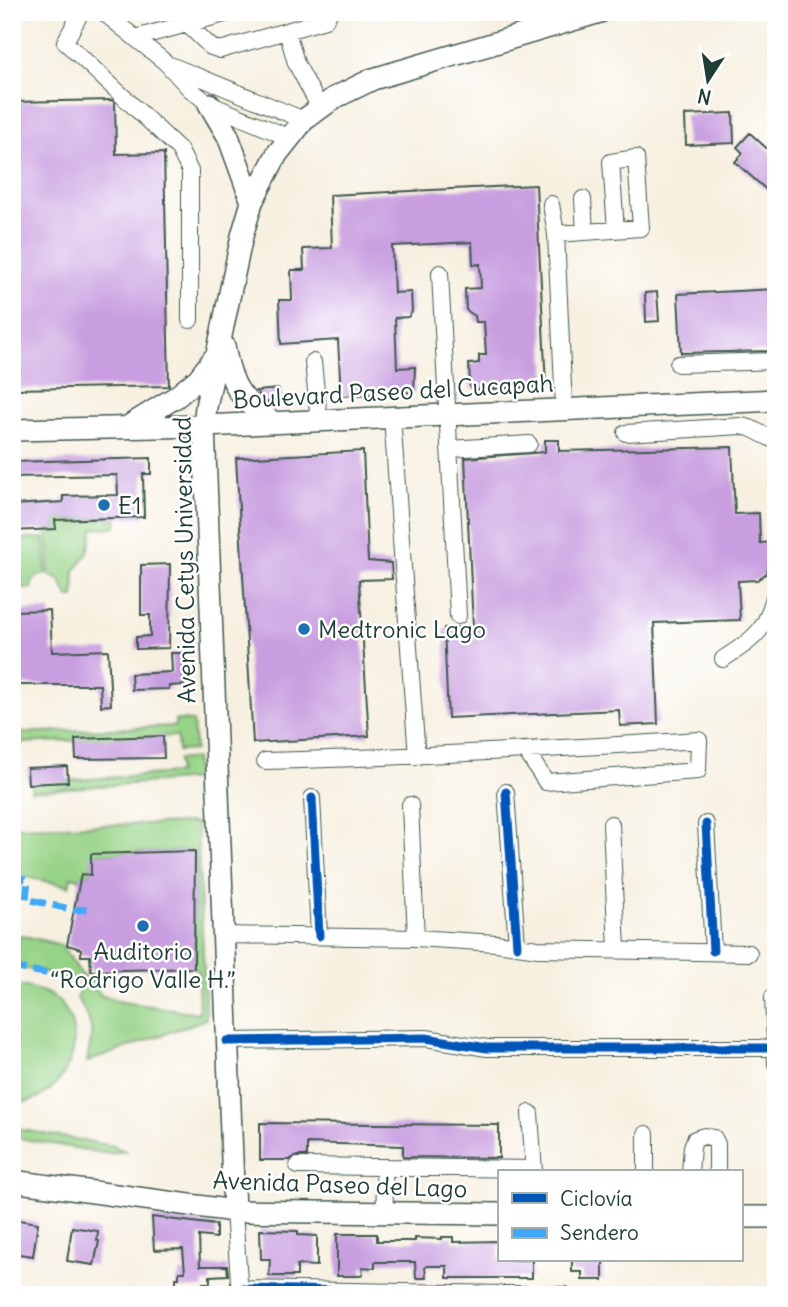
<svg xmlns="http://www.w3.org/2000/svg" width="788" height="1307" viewBox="0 0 788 1307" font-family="Delius,sans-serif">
	<rect width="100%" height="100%" fill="#fff"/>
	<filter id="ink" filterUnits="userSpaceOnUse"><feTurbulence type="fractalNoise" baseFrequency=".0143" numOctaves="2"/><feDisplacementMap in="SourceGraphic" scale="14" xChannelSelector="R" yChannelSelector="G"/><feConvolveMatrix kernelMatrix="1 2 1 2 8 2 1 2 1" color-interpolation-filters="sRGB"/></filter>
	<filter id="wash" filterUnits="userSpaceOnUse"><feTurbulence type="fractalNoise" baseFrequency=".00686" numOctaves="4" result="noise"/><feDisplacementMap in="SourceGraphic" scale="28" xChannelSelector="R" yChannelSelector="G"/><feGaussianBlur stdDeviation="1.57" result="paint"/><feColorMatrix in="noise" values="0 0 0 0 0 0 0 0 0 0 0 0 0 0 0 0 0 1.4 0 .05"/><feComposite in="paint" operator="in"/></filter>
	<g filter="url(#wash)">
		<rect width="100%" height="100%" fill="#f7f0e0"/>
		<path fill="#97d387" stroke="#5b885e" stroke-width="2" d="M117 518 116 527 93 529 88 553 75 570 74 597H68L60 580 49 575 47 529H56L55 520Z
			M44 538 46 574C36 575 33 579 31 588L12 589V539Z
			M175 720 193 721 195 750 178 751 177 736 21 743 20 733 175 726Z
			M178 759H195L197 779 31 791 32 783 178 773Z
			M197 823 206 1019 87 1062C93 1031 95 1025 77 998L81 981 14 966 20 935 61 945 84 978H92L100 995 122 1002 199 1013 198 971 194 968 195 851 92 854 91 875 82 874 81 879 71 877 69 886 12 874V827Z
			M12 984C31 988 54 991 65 1009 90 1048 58 1105 12 1103Z
			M12 1128 113 1146 125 1151 109 1154 12 1137Z"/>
		<g id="blocks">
			<path fill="#c89ee0" d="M112 100 115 103 116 154 164 153 169 386 17 389 12 102Z
				M733 113 734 143 686 145 685 115Z
				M750 133 776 157V189L771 194 735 162 743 153 737 147Z
				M536 185 546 386 474 390 470 386 469 364 479 363V355H486L484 322H476L475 316 466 310 465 289 481 288 480 264 473 265 472 242 392 246 394 293 411 292 412 312 408 317 395 318 397 368 415 367 414 392 341 396 338 340 281 344 279 300H292L291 270H304L303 249 332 248 330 195Z
				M776 289V351L681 353 678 294Z
				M657 292 659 321 646 322 645 293Z
				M279 389 280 401 267 402 256 391Z
				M545 440H559V451L732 447 735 514 759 513 760 543 774 542 767 573 757 580 738 581 740 620 654 623 658 724 620 726 619 710 448 718 444 628 473 627 465 458 545 452Z
				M363 451 368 561 391 563 392 579 359 580 369 736 253 743 236 458Z
				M151 458V474H143L144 517 55 520 56 529 12 531V505L63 502V496L118 495 117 475 12 477V462Z
				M170 564 169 648 136 649V637L150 636V615H141V565Z
				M50 610 52 652 108 650 111 705 101 706 100 685H12V611Z
				M171 653H183L184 685 169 686V689L132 690 131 674 172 672Z
				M163 736 164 758 76 759 75 739Z
				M67 766 68 782 28 784 27 768Z
				M195 851 194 968 91 971 90 956H81V949L67 945 81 874 91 875V854Z
				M260 1123 499 1125V1158L403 1157V1146L307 1143V1156H297L289 1160H260Z
				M152 1217 216 1225V1238L199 1236 200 1266H227L228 1275 210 1276V1283H203L204 1288 176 1289V1278H179V1272H185L183 1249 154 1250Z
				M12 1219 38 1223 33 1256 12 1253Z
				M72 1227 98 1231 97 1240 99 1241 94 1265 67 1261Z
				M260 1230 298 1231V1235L317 1236V1266L297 1265V1276H269L270 1259H261Z
				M337 1234H377V1241H415V1238L442 1239V1237H453V1242L499 1241V1260H532V1278H447V1266H427L425 1267 426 1278H416L415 1262H375V1268L362 1267 363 1275 360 1276H337Z
				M572 1260H603V1280H582V1272H572Z"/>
		</g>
	</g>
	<g filter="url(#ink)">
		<use href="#blocks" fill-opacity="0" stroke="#3f584e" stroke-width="2"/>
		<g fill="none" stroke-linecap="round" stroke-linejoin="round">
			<defs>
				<path id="minor" d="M81 12 65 42 179 149 190 171V320
					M103 12 165 62 190 89 209 104 290 138
					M187 24 211 47 220 50 325 20 330 12
					M287 31 296 63 320 108
					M135 38 232 12
					M170 65 304 120
					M583 199 585 232
					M551 204 556 234
					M440 273 458 616
					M313 362 319 420
					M678 364 776 361
					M564 409 556 234 641 228 636 158 611 162 616 230
					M392 417 417 757
					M626 433 741 426 750 428 776 441
					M449 449 529 444
					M723 659C757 637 768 629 776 588
					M265 761C410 757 554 749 699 740L698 771 546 782 526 751
					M506 792 517 946
					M312 798 319 936
					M410 805 416 938
					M611 824 617 949
					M706 824 713 951
					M222 935 416 938 496 943 538 949 749 953
					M773 997 776 1064
					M227 1041 426 1038 487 1048H776
					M530 1113 534 1172
					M646 1134V1172
					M298 1166 534 1169
					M384 1168 385 1212
					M690 1172 692 1147 695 1139 704 1136 714 1138 717 1144V1172
					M234 1211 240 1295
					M240 1289 565 1295
					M12 1295H13"/>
				<path id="major" d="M209 104 228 136 252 202
					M224 346C231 385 239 400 273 422
					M129 426 176 397 198 379 215 357
					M12 430 204 426 776 400
					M12 1181 234 1211 499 1214
					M234 1211 204 426 206 407 242 236 252 202 277 154 304 120 334 98 373 79 600 12
					M741 1217H776"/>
			</defs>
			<use href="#minor" stroke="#3f584e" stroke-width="18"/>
			<use href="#major" stroke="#3f584e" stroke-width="24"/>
			<use href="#minor" stroke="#fff" stroke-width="16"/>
			<use href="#major" stroke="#fff" stroke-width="21"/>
			<path stroke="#3fa9f5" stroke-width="7" stroke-dasharray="14 7" stroke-linecap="butt" d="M12 876 28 880 26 899 74 910 91 909
				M12 936 17 938
				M12 967 61 976"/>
			<defs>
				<path id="cycleway" d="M506 792 517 946
					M312 798 319 936
					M706 824 713 951
					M227 1041 426 1038 487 1048H776
					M240 1289 565 1295"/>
			</defs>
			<use href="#cycleway" stroke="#fff" stroke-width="13"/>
			<use href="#cycleway" stroke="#0057b8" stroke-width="9"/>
		</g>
	</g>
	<g fill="#1f6fb2" stroke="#fff" stroke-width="2.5">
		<circle cx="104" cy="505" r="7"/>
		<circle cx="304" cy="629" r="7"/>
		<circle cx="143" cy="926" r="7"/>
	</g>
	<g text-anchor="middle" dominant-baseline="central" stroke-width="5" stroke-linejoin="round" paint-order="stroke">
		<g font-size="24" fill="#1f3d34" stroke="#fff">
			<text transform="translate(393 391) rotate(-3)">Boulevard Paseo del Cucapah</text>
			<text transform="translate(184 560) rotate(-91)">Avenida Cetys Universidad</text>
			<text transform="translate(340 1184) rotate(2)">Avenida Paseo del Lago</text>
		</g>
		<g font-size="24" fill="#1f3d34" stroke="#fff" text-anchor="start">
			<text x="118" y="505">E1</text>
			<text x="318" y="629">Medtronic Lago</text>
			<text x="143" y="951" text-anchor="middle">Auditorio<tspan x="143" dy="28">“Rodrigo Valle H.”</tspan></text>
		</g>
	</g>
	<rect width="788" height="1307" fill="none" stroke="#fff" stroke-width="42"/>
	<rect x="498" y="1170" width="245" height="91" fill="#ffffff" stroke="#a5b1ae" stroke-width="2"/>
	<rect x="512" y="1193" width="35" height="10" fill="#0057b8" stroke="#a5b1ae" stroke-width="2"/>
	<text x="560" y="1206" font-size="21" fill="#1f3d34">Ciclovía</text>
	<rect x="512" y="1228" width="35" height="10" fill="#3fa9f5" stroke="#a5b1ae" stroke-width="2"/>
	<text x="560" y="1240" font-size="21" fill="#1f3d34">Sendero</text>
	<g transform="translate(708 80) rotate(192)" stroke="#ffffff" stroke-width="5" paint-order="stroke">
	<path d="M0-5L12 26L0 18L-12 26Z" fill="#1f3d34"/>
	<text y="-10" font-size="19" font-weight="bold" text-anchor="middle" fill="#1f3d34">N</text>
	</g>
</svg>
